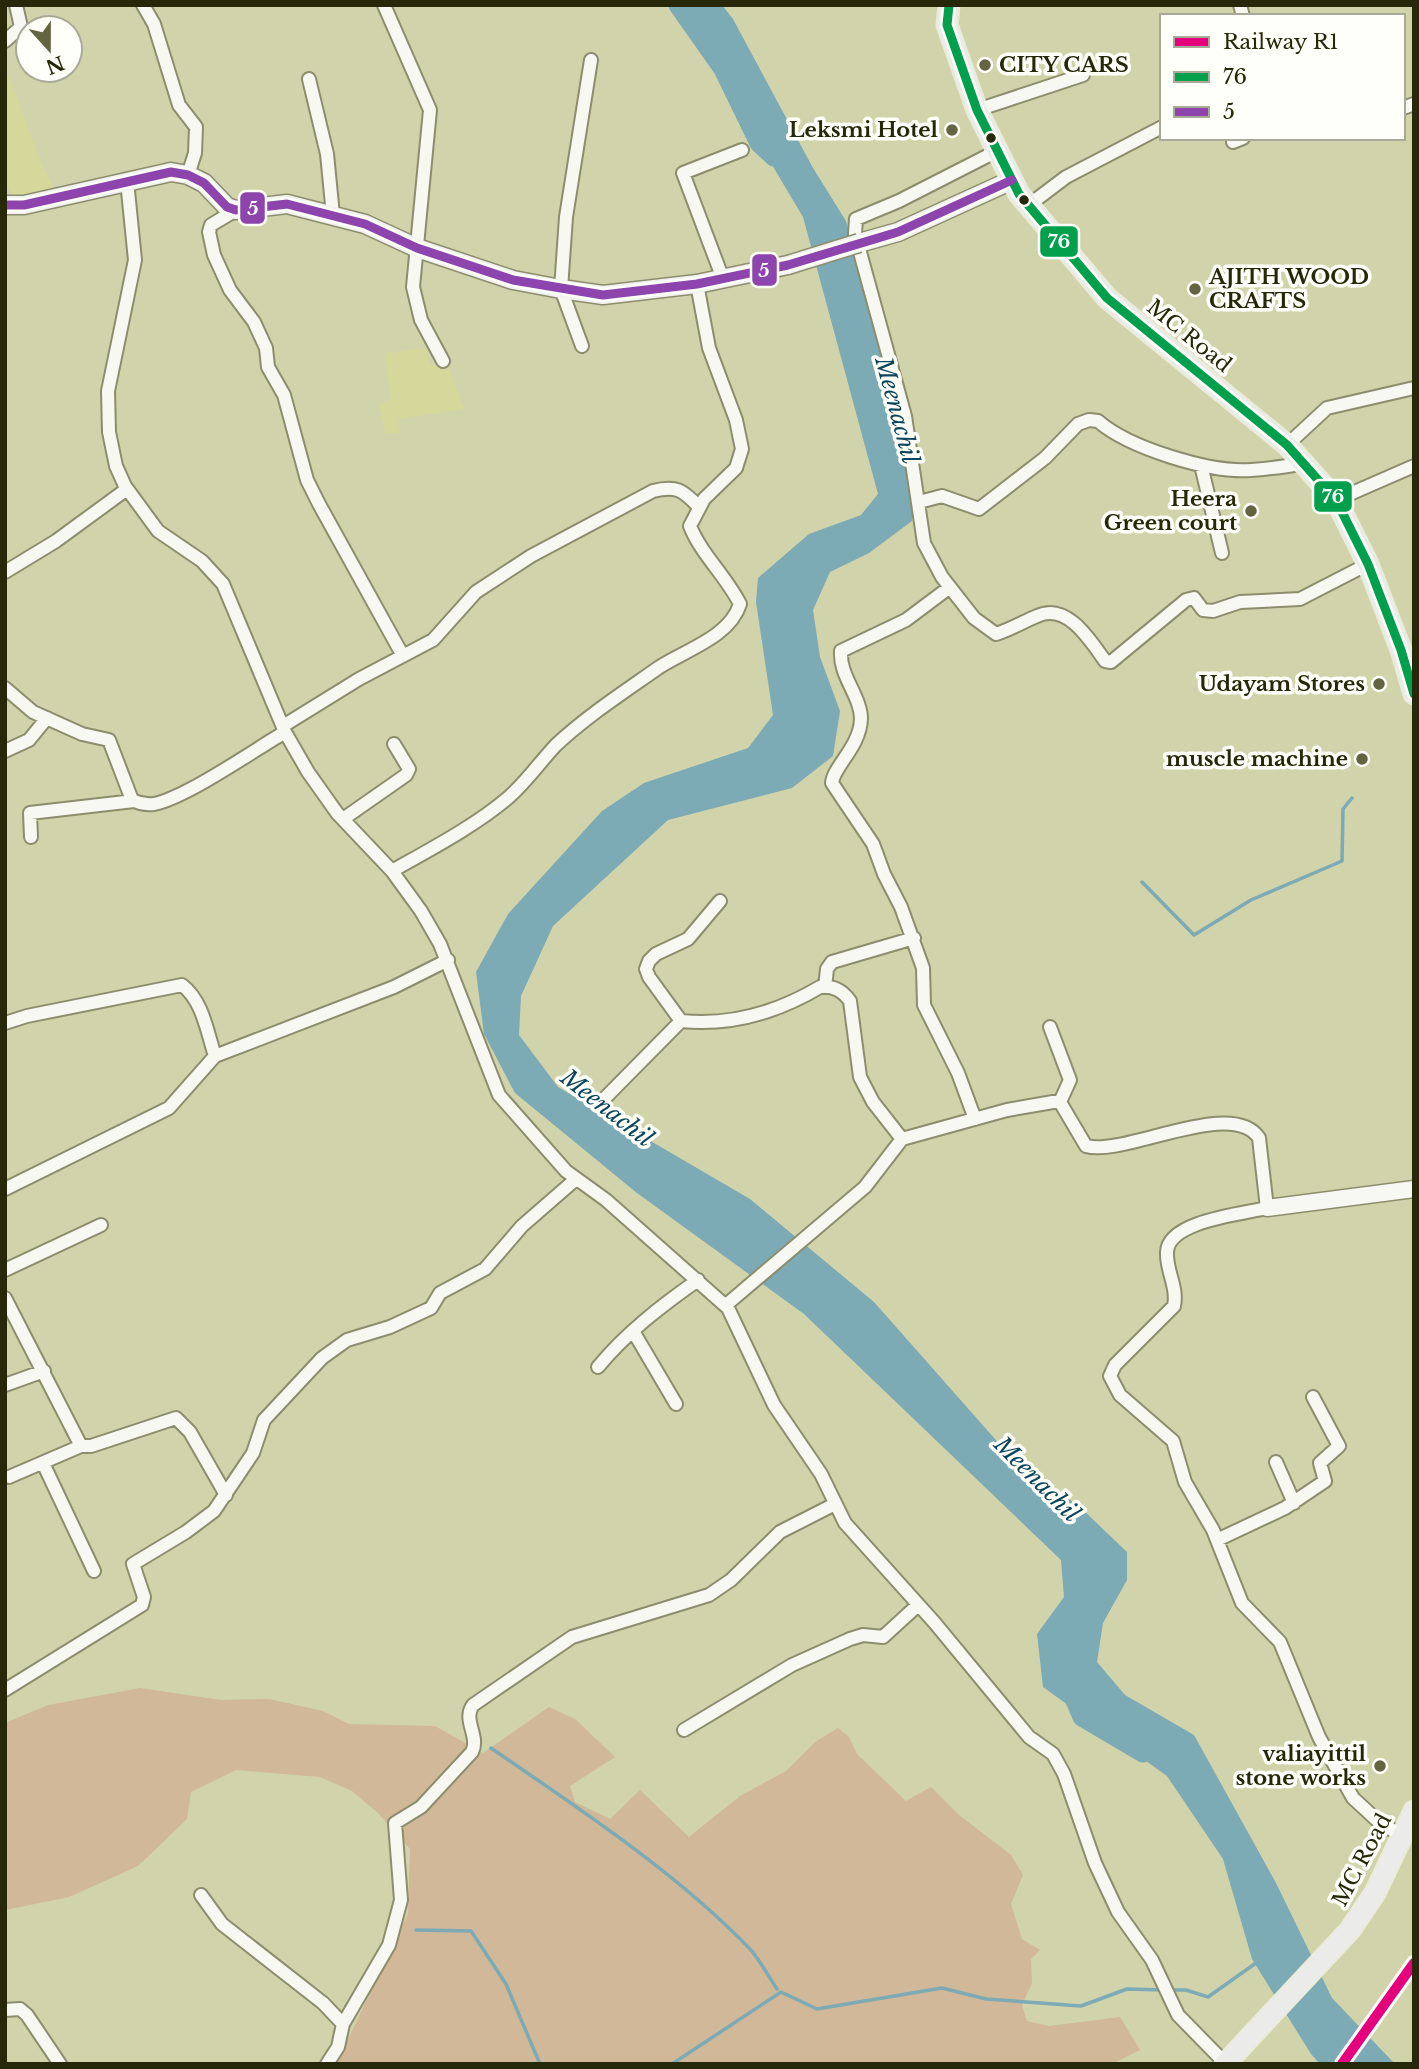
<svg xmlns="http://www.w3.org/2000/svg" width="1419" height="2069" viewBox="0 0 1419 2069" font-family="'Libre Baskerville',serif">
	<rect width="100%" height="100%" fill="#d1d3ab"/>
	<path fill="#d5d89a" d="M5 66 41 162 56 193 14 200 5 178Z
		M426 348 430 365 449 367 464 409 398 419 399 433H385L379 404 391 399 385 353Z"/>
	<path fill="#d0b898" d="M140 1688 221 1700 269 1699 323 1711 349 1724 435 1726 483 1753 549 1707 575 1719 615 1757 570 1786 575 1802 610 1819 640 1790 689 1837 740 1796 786 1771 815 1742 838 1728 849 1737 857 1754 906 1801 931 1787 959 1815 1011 1855 1023 1875 1011 1904 1022 1939 1040 1950 1031 1959 1032 1983 1022 2005 1027 2021 1049 2026 1120 2017 1140 2050 1112 2064H336L408 1914 410 1849 378 1813 352 1791 320 1777 236 1770 191 1792 187 1819 138 1866 69 1897 5 1910V1723L48 1705Z"/>
	<path fill="#7caab5" d="M673 5H722L733 19 813 168 846 221 916 495 912 521 869 553 830 572 813 610 820 657 840 711 833 756 792 788 668 820 553 926 521 996 519 1035 558 1087 750 1199 874 1302 1010 1456 1081 1508 1127 1552V1580L1103 1623 1097 1662 1125 1695 1194 1735 1276 1883 1332 1998 1395 2064H1320L1311 2054 1252 1959 1223 1859 1167 1776 1043 1687 1037 1634 1064 1597 1061 1560 804 1314 637 1193 515 1093 484 1034 476 972 508 914 602 811 644 783 748 748 773 715 756 602 758 578 809 534 861 515 878 494 803 217 759 143 723 69Z"/>
	<g fill="none" stroke-linecap="round" stroke-linejoin="round">
		<path stroke="#7caab5" stroke-width="3.5" d="M1142 882 1194 935 1251 900 1342 861 1343 809 1352 798
			M491 1748C578 1808 676 1872 750 1949 760 1960 768 1976 777 1989
			M416 1930 471 1931 506 1984 540 2064
			M1171 1990H1186L1208 1997 1256 1963
			M672 2064 781 1992 817 2009 942 1988 986 1999 1081 2006 1127 1989 1163 1990"/>
		<path stroke="#7caab5" stroke-width="19" d="M678 5 723 69 759 143 774 157
			M1071 1691 1082 1717 1143 1753"/>
		<defs>
			<path id="minor" d="M143 5 154 24 179 105 196 127 195 153 188 175
				M384 5 430 110 413 287 421 320 443 361
				M1240 5 1243 16
				M5 41 21 27 16 5
				M309 79 327 154 333 215
				M1403 108 1414 104
				M977 110 1083 75
				M1233 142 1243 138
				M997 151 899 201 856 219 855 234 905 416 924 543 942 577 974 618 996 634C1011 629 1023 622 1037 616 1067 602 1090 640 1105 661L1111 662 1186 600 1194 598 1203 610 1213 611 1240 602 1300 599 1368 564
				M127 181 135 260 108 391 109 432 116 466 125 486 158 531 202 561 223 584 285 732 308 772 337 813 392 871 421 911 440 944 499 1095 566 1171 606 1200 728 1308 774 1405 821 1474 845 1523 934 1622 1029 1737 1053 1754 1064 1774 1095 1863 1118 1912 1152 1960 1178 2015 1225 2063
				M1029 205 1066 177 1162 127
				M236 210 211 225 209 232 214 255 230 290 254 322 266 348 268 367 284 395 307 480 319 504 403 656
				M723 279 683 173 742 150
				M582 346 561 289 566 217 591 60
				M1287 445 1327 408 1414 388
				M1201 465 1222 553
				M1336 500 1414 466
				M919 502 942 496 979 509 1045 458 1078 424 1089 420 1098 421C1129 448 1210 473 1251 470 1269 469 1288 466 1305 463
				M5 572 56 541 127 489
				M950 587 906 620 841 651C839 676 861 696 861 719 860 747 833 767 832 783L873 844 884 874 901 907 923 968 924 1005 958 1073 975 1119
				M5 688 33 712 82 734 109 740 132 800C138 803 146 805 154 804 187 797 253 751 285 732
				M283 726 359 679 433 640 476 592 531 556 653 491C676 485 683 490 699 507
				M5 751 29 740 47 718
				M343 819 406 775 409 769 394 744
				M31 837 30 813 134 801
				M392 871C431 849 475 826 509 797 527 781 540 762 556 745 587 716 624 692 658 668 685 650 730 637 740 604 726 576 701 554 690 526L704 499 736 468 742 449 736 420 709 348 697 284
				M720 901 688 939 656 954 649 961 646 969 649 977 681 1021C730 1026 778 1012 820 987 834 986 842 990 850 1001L860 1077 873 1102 902 1139
				M825 987 827 969 832 962 914 938
				M5 1023 27 1016 182 985C203 1001 207 1032 215 1056
				M1050 1027 1070 1080 1060 1102
				M603 1100 681 1021
				M5 1189 169 1108 215 1056 394 987 448 960
				M5 1270 101 1225
				M5 1298 81 1446
				M726 1305 865 1187 902 1139 1007 1110 1053 1102H1060L1086 1146C1124 1157 1232 1097 1259 1138L1267 1208C1242 1214 1168 1221 1167 1252 1166 1271 1178 1287 1174 1306L1115 1365 1110 1376 1120 1395 1173 1441 1185 1482 1213 1530 1242 1603 1280 1642 1319 1737 1353 1798 1380 1823 1403 1836
				M633 1331 676 1404
				M598 1367C626 1333 661 1306 698 1280
				M5 1385 44 1371
				M1276 1462 1294 1503
				M43 1463 94 1571
				M9 1477 81 1446H91L176 1418 190 1432 226 1495
				M1217 1540 1285 1508 1325 1481 1320 1463 1339 1446 1313 1397
				M5 1690 142 1605 144 1597 133 1564 186 1532 214 1511 253 1453 264 1420 322 1358 347 1340 390 1327 431 1308 440 1293 485 1269 522 1226 576 1179
				M684 1730 792 1665 850 1639 863 1635 883 1637 918 1605
				M201 1895 222 1924 323 2003 343 2024
				M5 2010 20 2009 27 2015 60 2064
				M327 2064 338 2047 343 2024 389 1945 401 1900 395 1823 421 1807 472 1752C480 1736 462 1720 473 1705L572 1637 709 1595 731 1580 780 1532 835 1504"/>
			<path id="tertiary" d="M1267 1208 1414 1189"/>
			<path id="secondary" d="M5 205H24L171 172 188 175 204 183 227 207 236 210 287 204 365 224 417 248 513 280 561 289 603 295 697 284 788 265
				M859 243 898 232 1012 180"/>
			<path id="primary" d="M949 5 947 25 977 110 1019 194 1107 298 1287 445 1336 500 1368 564 1401 650 1414 694
				M1225 2064 1350 1930 1375 1893 1414 1811"/>
		</defs>
		<use href="#minor" stroke="#8c8d6d" stroke-width="16"/>
		<use href="#tertiary" stroke="#8c8d6d" stroke-width="19"/>
		<use href="#secondary" stroke="#8c8d6d" stroke-width="21"/>
		<use href="#primary" stroke="#eaebd9" stroke-width="23"/>
		<use href="#minor" stroke="#f8f8f2" stroke-width="12"/>
		<use href="#tertiary" stroke="#f8f8f2" stroke-width="16"/>
		<use href="#secondary" stroke="#f2f2ee" stroke-width="18"/>
		<use href="#primary" stroke="#ebecea" stroke-width="19"/>
		<defs>
			<path id="rail" d="M1342 2064 1414 1963"/>
		</defs>
		<use href="#rail" stroke="#bdbdb3" stroke-width="6"/>
		<use href="#rail" stroke="#fefff8" stroke-width="3.5" stroke-dasharray="10" stroke-linecap="butt"/>
		<defs>
			<path id="secondary-bridge" d="M788 265 859 243"/>
		</defs>
		<use href="#secondary-bridge" stroke="#8c8d6d" stroke-width="21" stroke-linecap="butt"/>
		<use href="#secondary-bridge" stroke="#f2f2ee" stroke-width="18"/>
		<defs>
			<path id="bus-1" d="M949 5 947 25 977 110 1019 194 1107 298 1287 445 1336 500 1368 564 1401 650 1414 694"/>
			<path id="bus-2" d="M5 205H24L171 172 188 175 204 183 227 207 236 210 287 204 365 224 417 248 513 280 603 295 697 284 788 265 898 232 1012 180"/>
		</defs>
		<use href="#bus-1" stroke="#fefff8" stroke-width="14"/>
		<use href="#bus-2" stroke="#fefff8" stroke-width="14"/>
		<use href="#bus-1" stroke="#02a04d" stroke-width="9"/>
		<use href="#bus-2" stroke="#8e44ad" stroke-width="9"/>
		<defs>
			<path id="rail-1" d="M1342 2064 1414 1963"/>
		</defs>
		<use href="#rail-1" stroke="#fefff8" stroke-width="16"/>
		<use href="#rail-1" stroke="#e5007d" stroke-width="10"/>
	</g>
	<g fill="#626442" stroke="#fefff8" stroke-width="2.5">
		<circle cx="985" cy="65" r="7"/>
		<circle cx="952" cy="130" r="7"/>
		<circle cx="1195" cy="289" r="7"/>
		<circle cx="1251" cy="511" r="7"/>
		<circle cx="1379" cy="684" r="7"/>
		<circle cx="1362" cy="759" r="7"/>
		<circle cx="1380" cy="1766" r="7"/>
	</g>
	<g fill="#27280a" stroke="#fefff8" stroke-width="2.5">
		<circle cx="991" cy="138" r="6"/>
		<circle cx="1024" cy="200" r="6"/>
	</g>
	<g text-anchor="middle" dominant-baseline="central" stroke-width="7" stroke-linejoin="round" paint-order="stroke">
		<g font-size="21" font-weight="bold" fill="#27280a" stroke="#fefff8" text-anchor="end">
			<text x="999" y="65" text-anchor="start">CITY CARS</text>
			<text x="938" y="130">Leksmi Hotel</text>
			<text x="1209" y="277" text-anchor="start">AJITH WOOD<tspan x="1209" dy="24">CRAFTS</tspan></text>
			<text x="1237" y="499">Heera<tspan x="1237" dy="24">Green court</tspan></text>
			<text x="1365" y="684">Udayam Stores</text>
			<text x="1348" y="759">muscle machine</text>
			<text x="1366" y="1754">valiayittil<tspan x="1366" dy="24">stone works</tspan></text>
		</g>
		<g font-size="21" fill="#27280a" stroke="#fefff8">
			<text transform="translate(1189 336) rotate(39)">MC Road</text>
			<text transform="translate(1362 1860) rotate(-62)">MC Road</text>
		</g>
		<g font-size="23" font-style="italic" fill="#0c445b" stroke="#fefff8">
			<text transform="translate(897 410) rotate(75)">Meenachil</text>
			<text transform="translate(607 1108) rotate(38)">Meenachil</text>
			<text transform="translate(1037 1479) rotate(45)">Meenachil</text>
		</g>
	</g>
	<g stroke="#fefff8" stroke-width="2.5">
		<rect x="239" y="191" width="27" height="34" rx="7" fill="#8e44ad"/>
		<rect x="1039" y="225" width="40" height="33" rx="7" fill="#02a04d"/>
		<rect x="751" y="253" width="27" height="34" rx="7" fill="#8e44ad"/>
		<rect x="1313" y="480" width="40" height="33" rx="7" fill="#02a04d"/>
	</g>
	<g font-size="19" text-anchor="middle" font-weight="bold" fill="#fff">
		<text x="253" y="215">5</text>
		<text x="1059" y="248">76</text>
		<text x="764" y="277">5</text>
		<text x="1333" y="503">76</text>
	</g>
	<rect width="1419" height="2069" fill="none" stroke="#27280a" stroke-width="14"/>
	<rect x="1160" y="14" width="245" height="126" fill="#fefff8" stroke="#a8a999" stroke-width="2"/>
	<rect x="1174" y="37" width="35" height="10" fill="#e5007d" stroke="#a8a999" stroke-width="2"/>
	<text x="1223" y="49" font-size="21" fill="#27280a">Railway R1</text>
	<rect x="1174" y="72" width="35" height="10" fill="#02a04d" stroke="#a8a999" stroke-width="2"/>
	<text x="1223" y="84" font-size="21" fill="#27280a">76</text>
	<rect x="1174" y="107" width="35" height="10" fill="#8e44ad" stroke="#a8a999" stroke-width="2"/>
	<text x="1223" y="119" font-size="21" fill="#27280a">5</text>
	<g transform="translate(49 49) rotate(159)"><circle r="33" fill="#fefff8" stroke="#a8a999" stroke-width="2"/>
	<path d="M0-5L12 26L0 18L-12 26Z" fill="#626442"/>
	<text y="-10" font-size="19" font-weight="bold" text-anchor="middle" fill="#27280a">N</text>
	</g>
</svg>
